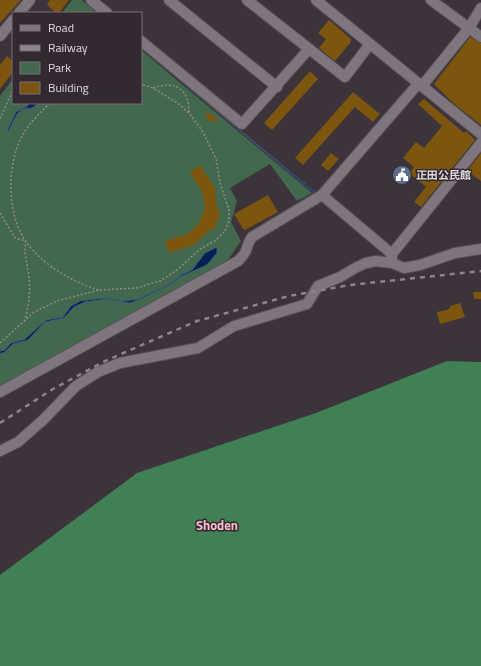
<svg xmlns="http://www.w3.org/2000/svg" width="481" height="666" viewBox="0 0 481 666" font-family="'Titillium Web','Noto Sans JP',sans-serif">
	<rect width="100%" height="100%" fill="#3c333b"/>
	<path fill="#42694d" d="M72 0H82L97 13H62Z
		M141 50 312 193 297 201 270 164 230 188 237 201 231 222 241 241 228 260 0 387V96L13 79V103H141Z"/>
	<path fill="#418055" d="M447 361 481 362V666H0V575L137 473 316 413Z"/>
	<path fill="#032252" stroke="#45597c" d="M188 87 316 193 315 194Z
		M28 103H39L32 108 23 109 17 114 8 132 7 131 16 112 28 106Z
		M217 247V253L207 265 180 277 173 283 143 298 130 303 107 299 85 302 74 307 64 318 45 322 28 340 13 344 5 352 0 354V351L5 350 11 343 25 339 46 320 63 317 71 306 80 301 104 298 125 301 138 299 151 293 173 282 181 275 192 270 205 253Z"/>
	<path fill="#7c550f" d="M0 0H21L0 23Z
		M50 0H69L59 13H56L47 5Z
		M329 20 351 39V42L335 61 319 48 326 39 318 33Z
		M470 37 481 43V125L453 103 434 84Z
		M7 56 13 61V72L0 89V65Z
		M310 71 318 79 272 130 264 123Z
		M353 92 380 114 373 122 355 107 303 165 295 158Z
		M424 99 464 133 466 131 475 140 421 207 414 202 426 187 409 173 414 167 403 158 416 142 424 148 442 126 418 104Z
		M206 110 219 121H207Z
		M331 153 339 159 328 171 321 165Z
		M481 153V181L467 171Z
		M200 165 215 188 217 210 221 211 214 231 211 229 194 245 169 253 165 241 188 234 199 223 205 208 202 192 190 172Z
		M268 195 278 212 245 230 243 229 234 214Z
		M473 292H481V299H474Z
		M460 303 465 317 440 324 437 312 447 310 450 308V306Z"/>
	<g fill="none" stroke-linecap="round" stroke-linejoin="round">
		<defs>
			<path id="street" d="M91 0 107 13
				M169 0 277 87
				M247 0 345 77 370 44
				M431 0 481 37
				M19 13 30 0
				M0 36 13 20
				M141 41 242 124 309 49
				M422 86 469 28 481 8
				M322 195 392 254
				M392 263V254L481 143
				M0 392 238 261C250 250 244 248 252 237L322 195 418 84
				M0 451 18 442 43 420 76 386 98 372 120 363 198 348 234 326 307 304 318 286 340 277 357 267 366 263 376 261 392 263 404 268 420 265 455 253 481 249"/>
			<path id="secondary" d="M316 0 481 134"/>
		</defs>
		<use href="#street" stroke="#585057" stroke-width="12"/>
		<use href="#secondary" stroke="#585057" stroke-width="12"/>
		<path stroke="#918990" stroke-width="1.5" stroke-dasharray="2 2" stroke-linecap="butt" d="M153 88C176 80 189 89 189 113
			M50 103C40 113 29 123 22 136 6 166 6 219 30 247 48 268 73 282 99 290
			M0 119 13 90
			M0 213 15 238 26 241C23 254 28 265 29 278 31 293 28 307 25 321
			M0 343 34 312 57 301 99 290 136 288 160 281 177 270 200 249 215 241 225 231 229 221V210L220 183 216 159 203 132 189 113 179 104 153 88 141 84"/>
		<use href="#street" stroke="#7f757e" stroke-width="10"/>
		<use href="#secondary" stroke="#7f757e" stroke-width="10"/>
		<path stroke="#8d858c" stroke-width="2.5" stroke-dasharray="5 5" stroke-linecap="butt" d="M0 423 53 389 105 361 197 321 289 296 350 285 481 271"/>
	</g>
	<defs>
		<symbol id="civic-disc" viewBox="-11 -11 22 22"><circle r="9.5" fill="#5c6f8a" stroke="#322931"/><path d="M-.6-6.5H3V-4.5H.6V-3L4-1V1h2V6H-6V1h2V-1L-.6-3ZM-1.2 2.5V6h2.4V2.5Z" fill="#fff"/></symbol>
	</defs>
	<g fill-rule="evenodd">
		<use href="#civic-disc" x="391" y="164" width="22" height="22"/>
	</g>
	<g text-anchor="middle" dominant-baseline="central" stroke-width="3" stroke-linejoin="round" paint-order="stroke">
		<g font-size="11" font-weight="bold" fill="#e0dadf" stroke="#322931" text-anchor="start">
			<text x="416" y="175">正田公民館</text>
		</g>
		<g font-size="13" font-weight="bold" fill="#fdbcd2" stroke="#322931">
			<text x="217" y="525">Shoden</text>
		</g>
	</g>
	<rect x="12" y="12" width="130" height="92" fill="#322931" stroke="#787077"/>
	<rect x="20" y="25" width="20" height="6" fill="#7f757e" stroke="#787077"/>
	<text x="48" y="32" font-size="12" fill="#e0dadf">Road</text>
	<rect x="20" y="45" width="20" height="6" fill="#8d858c" stroke="#787077"/>
	<text x="48" y="52" font-size="12" fill="#e0dadf">Railway</text>
	<rect x="20" y="62" width="20" height="12" fill="#42694d" stroke="#787077"/>
	<text x="48" y="72" font-size="12" fill="#e0dadf">Park</text>
	<rect x="20" y="82" width="20" height="12" fill="#7c550f" stroke="#787077"/>
	<text x="48" y="92" font-size="12" fill="#e0dadf">Building</text>
</svg>
